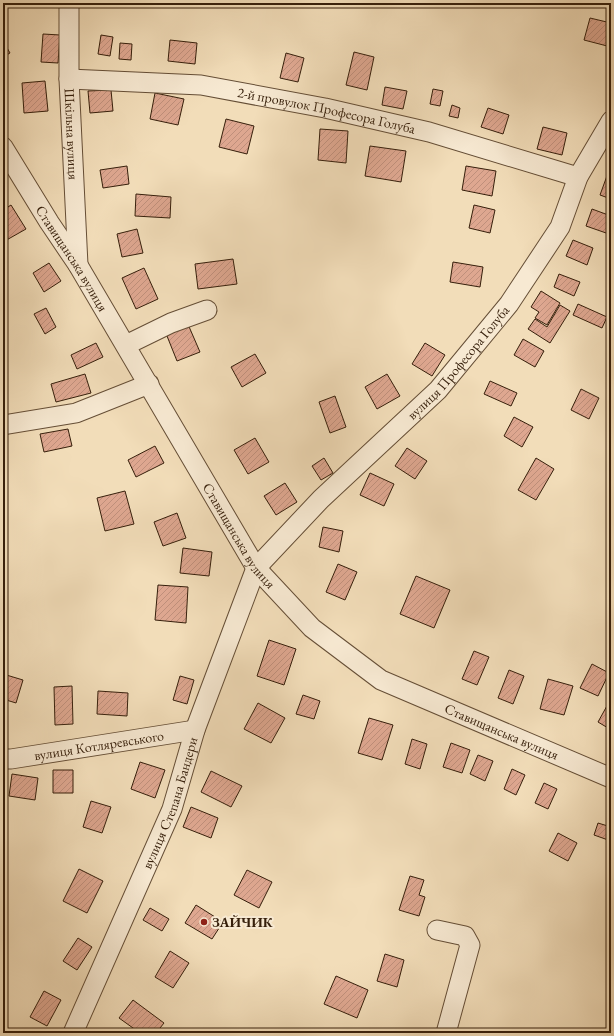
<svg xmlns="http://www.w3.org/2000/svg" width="614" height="1036" viewBox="0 0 614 1036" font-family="'EB Garamond',serif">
	<defs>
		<pattern id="building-hatch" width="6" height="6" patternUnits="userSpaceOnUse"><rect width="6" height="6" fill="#dea790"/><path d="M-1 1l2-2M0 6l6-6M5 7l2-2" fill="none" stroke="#bf8f7b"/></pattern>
	</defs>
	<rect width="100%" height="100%" fill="#f2ddb9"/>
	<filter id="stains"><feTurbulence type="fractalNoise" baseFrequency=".005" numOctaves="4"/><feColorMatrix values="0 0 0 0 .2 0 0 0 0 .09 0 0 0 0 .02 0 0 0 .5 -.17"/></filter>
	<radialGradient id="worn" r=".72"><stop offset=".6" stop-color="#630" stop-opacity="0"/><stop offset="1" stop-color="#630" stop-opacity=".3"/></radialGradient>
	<path fill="url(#building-hatch)" stroke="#361f0b" d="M590 18 611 23V47L584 40Z
		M43 34 60 35 58 63 41 62Z
		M101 35 113 37 110 56 98 54Z
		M170 40 197 43 195 64 168 61Z
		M3 41 10 53 3 57Z
		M120 43 132 44 131 60 119 59Z
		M354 52 374 57 367 90 346 85Z
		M286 53 304 58 298 82 280 78Z
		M45 81 48 111 24 113 22 83Z
		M385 87 407 91 403 109 382 105Z
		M433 89 443 91 440 106 430 104Z
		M111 90 113 111 90 113 88 91Z
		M155 93 184 99 178 125 150 119Z
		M452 105 460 108 458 118 449 116Z
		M488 108 509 115 503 134 481 127Z
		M226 119 254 126 247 154 219 147Z
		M543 127 567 133 562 155 537 149Z
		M320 129 348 131 346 163 318 160Z
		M370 146 406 151 401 182 365 176Z
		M127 166 129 184 103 188 100 170Z
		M466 166 496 171 492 196 462 190Z
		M608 173 611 175V199L600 195Z
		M136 194 171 197 170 218 135 216Z
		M11 205 26 229 3 242V210Z
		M474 205 495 210 490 233 469 228Z
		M592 209 611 216V228L609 234 586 226Z
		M137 229 143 253 122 257 117 234Z
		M573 240 593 248 587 265 566 256Z
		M233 259 237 284 198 289 195 264Z
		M453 262 483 267 480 287 450 282Z
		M49 263 61 281 44 292 33 273Z
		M144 268 158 299 136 309 122 278Z
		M559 274 580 282 574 296 554 287Z
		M541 291 560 303 547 325 535 318 539 312 531 307Z
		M578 304 607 317 602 328 573 315Z
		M560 305 570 311 550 343 528 329 535 319 547 327Z
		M46 308 56 327 45 334 34 314Z
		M187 322 200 352 177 361 165 331Z
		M523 339 544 351 535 367 514 355Z
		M96 343 103 357 77 369 71 355Z
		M425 343 445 355 432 376 412 364Z
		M255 354 266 373 242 387 231 367Z
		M85 374 91 393 56 402 51 384Z
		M387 374 400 396 377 409 365 387Z
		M490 381 517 393 511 406 484 394Z
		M581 389 599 398 589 419 571 410Z
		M335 396 346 427 330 433 319 402Z
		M514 417 533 427 522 447 504 436Z
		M68 429 72 446 44 452 40 434Z
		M255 438 269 462 248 474 234 450Z
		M3 440H7L6 468H3Z
		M155 446 164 463 136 477 128 460Z
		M407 448 427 461 415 479 395 466Z
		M324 458 333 473 321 480 312 466Z
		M536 458 554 469 536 500 518 490Z
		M370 473 394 484 384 506 360 495Z
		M285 483 297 502 276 515 264 496Z
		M125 491 134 524 105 531 97 498Z
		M177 513 186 538 163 546 154 522Z
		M323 527 343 531 339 552 319 547Z
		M183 548 212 552 209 576 180 573Z
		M338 564 357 572 345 600 326 592Z
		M416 576 450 590 434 628 400 614Z
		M158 585 188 587 186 623 155 620Z
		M269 640 296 649 284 685 257 676Z
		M474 651 489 657 477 685 462 679Z
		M592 664 609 673 598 696 580 688Z
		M509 670 524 676 513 704 498 698Z
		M3 674 23 680 16 703 3 699Z
		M180 676 194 680 187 704 173 700Z
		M548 679 573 686 564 715 540 709Z
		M72 686 73 724 55 725 54 687Z
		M98 691 128 693 127 716 97 714Z
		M303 695 320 701 314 719 296 714Z
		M258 703 285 718 271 743 244 729Z
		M608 704 611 706V723L608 728 598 722Z
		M369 718 393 725 382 760 358 753Z
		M412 739 427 744 420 769 405 764Z
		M451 743 470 750 462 773 443 767Z
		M478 755 493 761 485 781 470 774Z
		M140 762 165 770 155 798 131 789Z
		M512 769 525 775 516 795 504 789Z
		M53 770H73V793H53Z
		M211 771 242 786 231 807 201 792Z
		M12 774 38 778 35 800 9 796Z
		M544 783 557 789 548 809 535 803Z
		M91 801 111 807 102 833 83 827Z
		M191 807 218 818 211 838 183 827Z
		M598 823 611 827V841L594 835Z
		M558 833 577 843 568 861 549 851Z
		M79 869 103 881 87 913 63 901Z
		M247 870 272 882 259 908 234 895Z
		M410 876 424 880 419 895 425 897 419 916 399 910Z
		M196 905 223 922 212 939 185 923Z
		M150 908 169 919 162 931 143 920Z
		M78 938 92 947 77 970 63 961Z
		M170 951 189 963 173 988 155 977Z
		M385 954 404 960 397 987 377 981Z
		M336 976 368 990 357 1018 324 1004Z
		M44 991 61 1000 47 1026 30 1017Z
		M133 1000 164 1023 156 1033H140L119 1018Z"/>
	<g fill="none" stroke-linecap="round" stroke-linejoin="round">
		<defs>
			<g id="minor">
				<path id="s1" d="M69 3V79L78 265"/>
				<path id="s2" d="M69 79 201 85 325 108 429 132 578 177"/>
				<path id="s3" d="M3 147 49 222 78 265 256 568 312 628 381 680 611 778"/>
				<path d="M126 345 171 323 207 310"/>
				<path d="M3 425 76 413 149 384"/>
				<path id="s4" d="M3 759H11L195 730"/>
				<path d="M437 930 465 936 470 945 446 1033"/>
				<path id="s5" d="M73 1033 172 809 195 730 256 568 321 499 438 390 509 304 560 227 578 177 611 121"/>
			</g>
		</defs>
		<use href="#minor" stroke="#654e36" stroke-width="21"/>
		<use href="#minor" stroke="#f7e9d2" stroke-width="19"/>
	</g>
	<circle fill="#8f2418" stroke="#f7e9d2" stroke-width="1.5" cx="204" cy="922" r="4"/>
	<g text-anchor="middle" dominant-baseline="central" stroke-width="4" stroke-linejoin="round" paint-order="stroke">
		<g font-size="14" fill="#361f0b" stroke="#f7e9d2">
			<text stroke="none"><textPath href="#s2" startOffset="260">2-й провулок Професора Голуба</textPath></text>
			<text stroke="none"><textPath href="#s1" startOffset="131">Шкільна вулиця</textPath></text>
			<text stroke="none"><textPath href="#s3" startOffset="131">Ставищанська вулиця</textPath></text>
			<text stroke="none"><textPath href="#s5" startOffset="789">вулиця Професора Голуба</textPath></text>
			<text stroke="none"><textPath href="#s3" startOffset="455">Ставищанська вулиця</textPath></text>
			<text stroke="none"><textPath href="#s3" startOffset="791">Ставищанська вулиця</textPath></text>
			<text stroke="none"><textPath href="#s4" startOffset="97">вулиця Котляревського</textPath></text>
			<text stroke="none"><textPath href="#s5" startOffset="250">вулиця Степана Бандери</textPath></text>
		</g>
		<g font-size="14" font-weight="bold" fill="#361f0b" stroke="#f7e9d2" text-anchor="start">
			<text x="212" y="922">ЗАЙЧИК</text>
		</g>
	</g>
	<rect width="614" height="1036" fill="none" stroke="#f2ddb9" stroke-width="16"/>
	<rect x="4" y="4" width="606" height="1028" fill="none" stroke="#361f0b" stroke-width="2"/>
	<rect x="8" y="8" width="598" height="1020" fill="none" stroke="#361f0b"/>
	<rect width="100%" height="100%" filter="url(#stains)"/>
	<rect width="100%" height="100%" fill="url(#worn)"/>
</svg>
